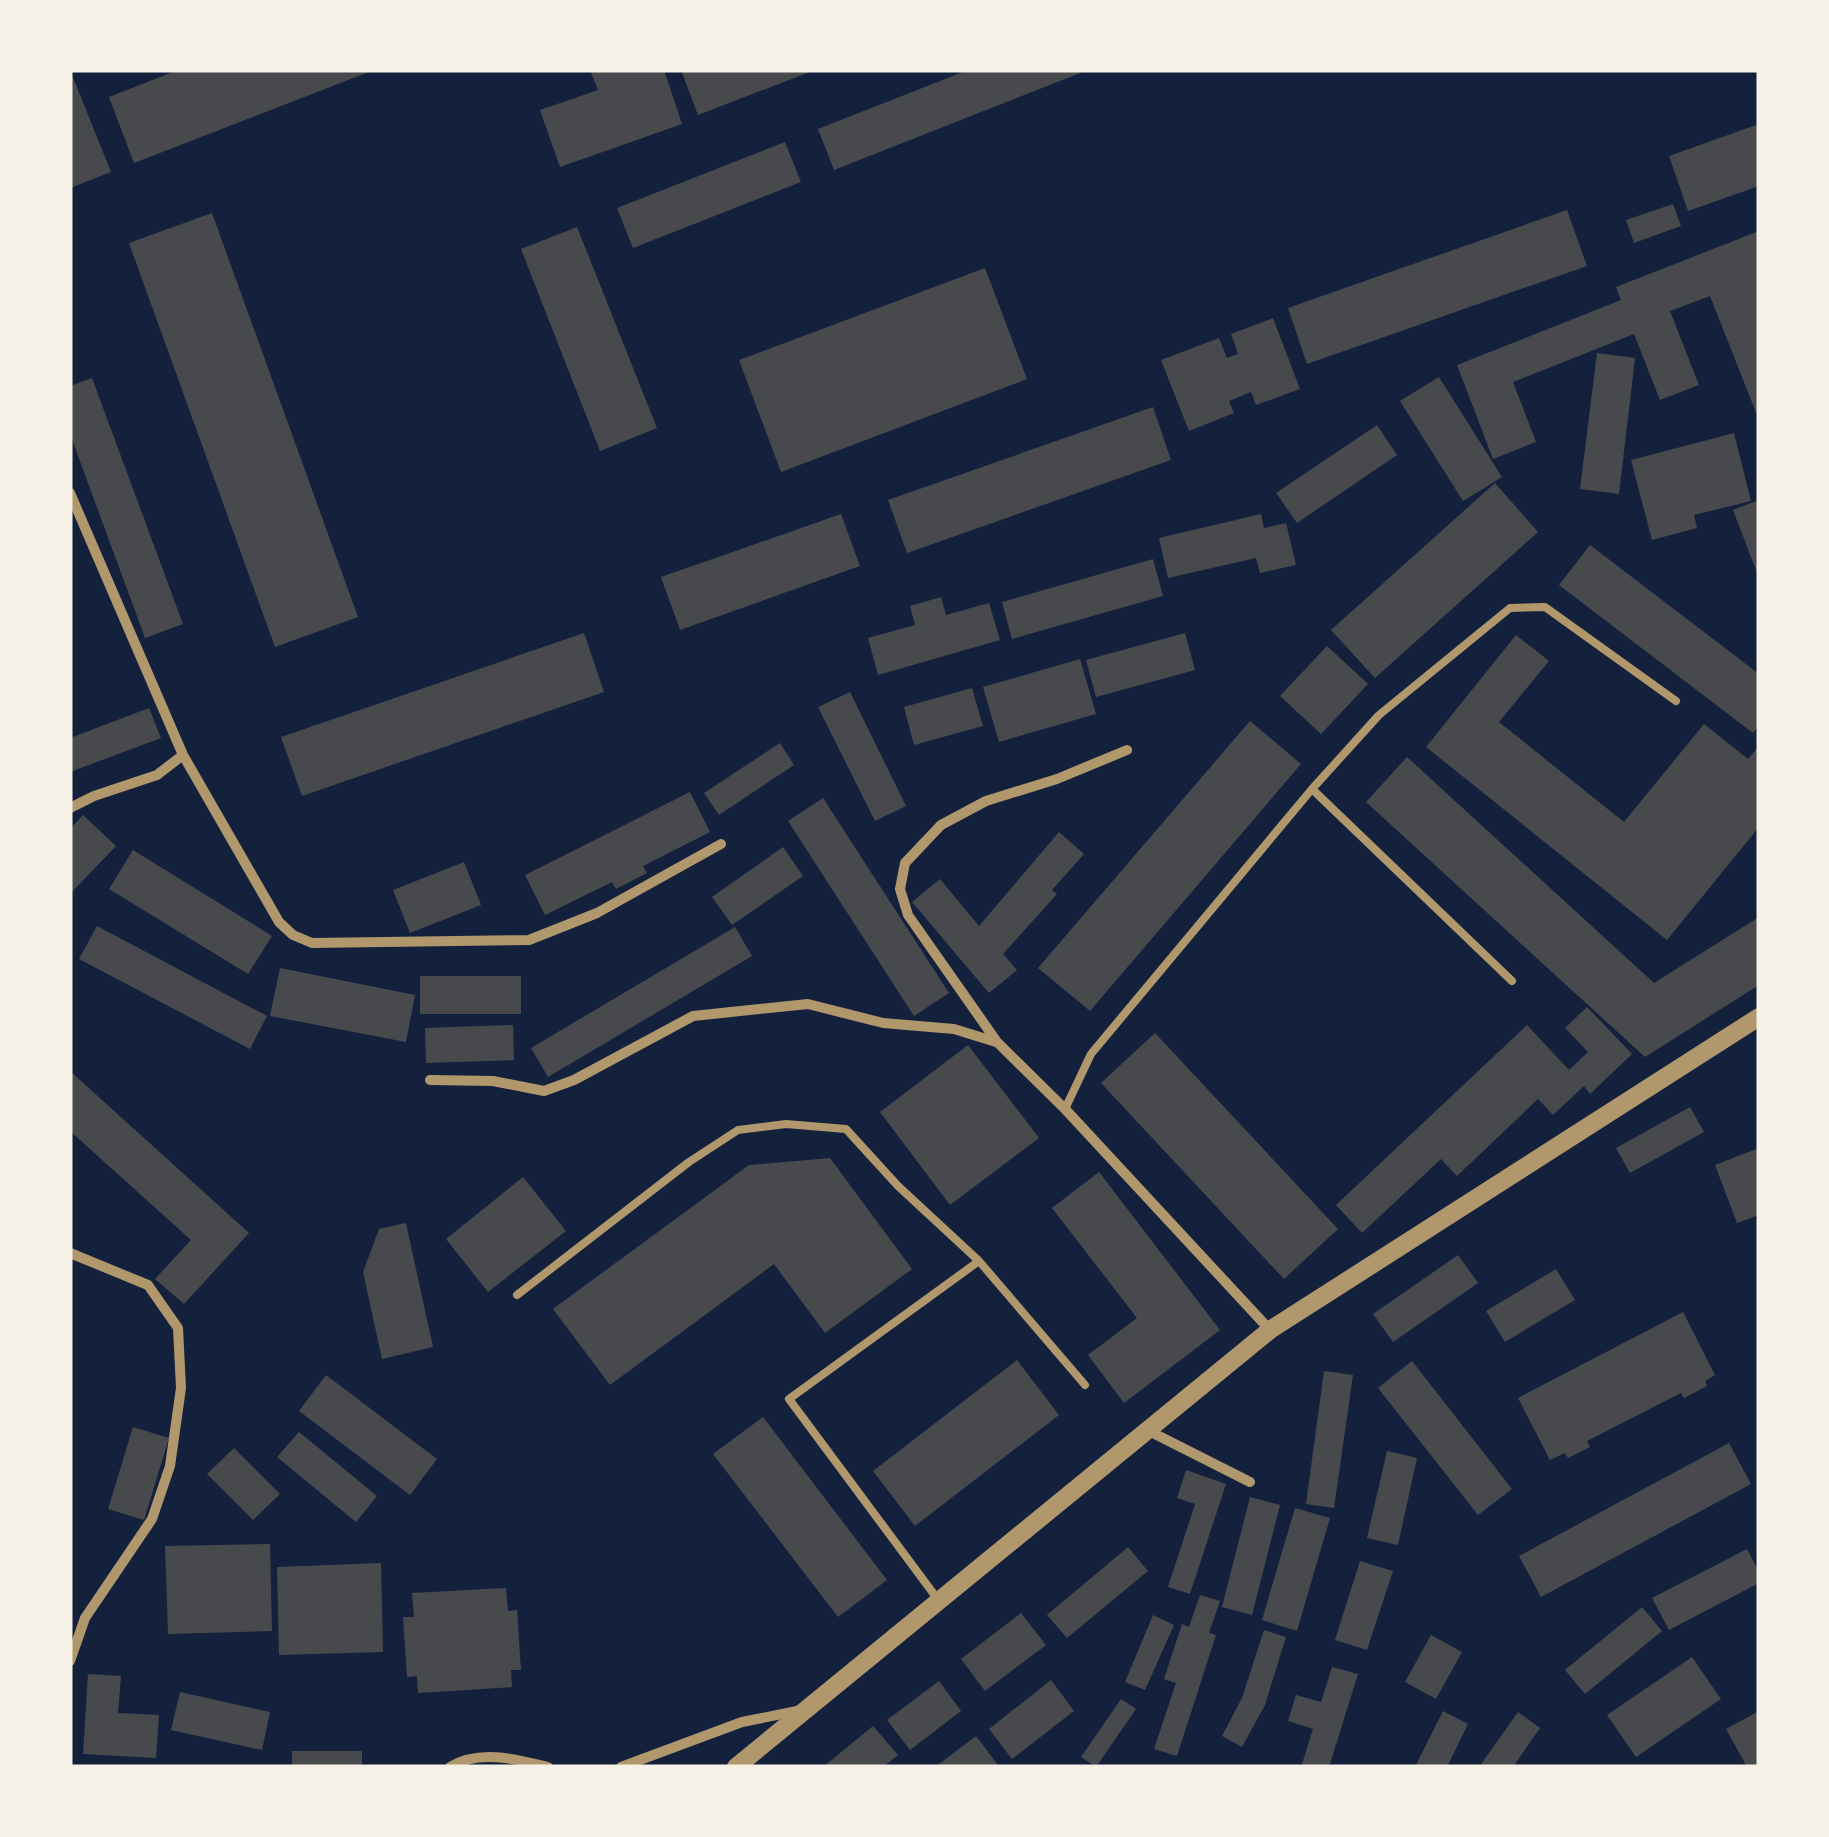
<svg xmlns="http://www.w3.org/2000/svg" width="1829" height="1837" viewBox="0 0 1829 1837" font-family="Mulish,sans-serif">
	<rect width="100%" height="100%" fill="#14213d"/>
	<path fill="#48494c" d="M70 70 111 172 70 188Z
		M178 70H374L134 163 109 97Z
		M590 70H664L682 124 560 167 540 110 598 90Z
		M681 70H815L698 115Z
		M968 70H1088L834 170 818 129Z
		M1759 124V186L1688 211 1669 156Z
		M785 142 801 182 633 248 617 208Z
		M1673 204 1681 226 1634 243 1626 220Z
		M1567 210 1587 266 1307 364 1288 308Z
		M212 213 358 617 275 647 129 243Z
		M577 227 657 428 600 451 521 249Z
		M1759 231V420L1710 296 1670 311 1699 385 1660 400 1634 334 1513 382 1536 442 1493 459 1457 365 1621 300 1616 287Z
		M985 268 1027 379 781 472 739 360Z
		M1273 318 1300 389 1256 405 1251 392 1229 401 1234 413 1189 431 1161 360 1219 338 1227 358 1238 354 1231 334Z
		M1597 353 1635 358 1619 494 1580 489Z
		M1439 377 1502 477 1463 501 1400 401Z
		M92 378 183 624 145 638 70 434V386Z
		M1153 407 1171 460 907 553 888 500Z
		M1377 425 1397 455 1297 523 1276 493Z
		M1734 433 1751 501 1694 515 1697 528 1652 540 1631 460Z
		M1495 483 1538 532 1375 678 1331 630Z
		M1759 500V578L1733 510Z
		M841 514 860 566 680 630 661 577Z
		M1261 514 1264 528 1286 523 1296 565 1260 573 1256 558 1168 578 1159 538Z
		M1590 545 1759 674V725L1753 733 1559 585Z
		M1153 559 1163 596 1012 639 1002 602Z
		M941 597 946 615 989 603 1000 640 878 675 868 638 915 625 910 606Z
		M584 633 604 692 302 796 281 737Z
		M1185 633 1195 670 1096 697 1086 660Z
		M1516 635 1549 661 1499 722 1624 822 1704 724 1748 759 1759 746V827L1667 940 1426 747Z
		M1327 646 1368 684 1321 734 1280 696Z
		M1080 659 1096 714 999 742 983 687Z
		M972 688 983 726 914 745 904 707Z
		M850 692 906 806 875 821 818 707Z
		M149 708 161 738 70 772V738Z
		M1250 721 1301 764 1090 1011 1038 968Z
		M780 743 794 765 719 815 704 793Z
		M1407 757 1654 983 1759 917V985L1645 1057 1366 802Z
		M690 792 710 832 643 866 647 873 616 889 612 882 545 915 525 875Z
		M823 798 949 993 914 1016 788 821Z
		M83 815 116 846 70 894V829Z
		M1059 832 1084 854 1052 890 1057 894 1003 954 1017 970 989 993 912 902 940 879 979 926Z
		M783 847 803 876 732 925 712 897Z
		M133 850 272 936 248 974 109 889Z
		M464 862 481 905 410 933 393 890Z
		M97 926 267 1016 250 1049 79 959Z
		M735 927 752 956 548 1077 531 1048Z
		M280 968 415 995 406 1042 270 1016Z
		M420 976H521V1014H420Z
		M1587 1007 1632 1054 1590 1094 1584 1086 1553 1115 1538 1099 1457 1176 1441 1159 1362 1233 1336 1205 1527 1025 1569 1070 1588 1052 1565 1028Z
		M513 1025 514 1060 426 1063 425 1028Z
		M1155 1033 1338 1229 1284 1279 1101 1083Z
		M968 1045 1039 1138 950 1205 880 1112Z
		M70 1071 249 1233 184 1304 155 1279 191 1240 70 1131Z
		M1690 1107 1704 1132 1630 1173 1616 1148Z
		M1759 1148V1215L1737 1223 1715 1165Z
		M830 1158 912 1269 825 1333 774 1264 610 1385 553 1309 749 1165Z
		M1099 1172 1220 1330 1124 1403 1088 1355 1137 1318 1052 1208Z
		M523 1177 566 1231 488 1292 446 1239Z
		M406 1223 433 1347 382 1359 363 1272 379 1229Z
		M1458 1255 1478 1283 1393 1342 1373 1314Z
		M1556 1269 1575 1300 1505 1342 1486 1311Z
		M1683 1312 1715 1375 1705 1381 1707 1386 1684 1398 1681 1393 1587 1441 1590 1447 1568 1458 1565 1453 1550 1460 1518 1398Z
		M1017 1360 1059 1415 915 1526 873 1471Z
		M1412 1361 1512 1489 1478 1515 1378 1388Z
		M1324 1371 1353 1375 1334 1508 1306 1504Z
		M326 1375 437 1459 410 1495 299 1411Z
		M763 1417 887 1580 838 1617 713 1454Z
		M133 1427 169 1438 144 1520 108 1509Z
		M299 1432 377 1496 356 1522 277 1457Z
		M1729 1443 1751 1484 1541 1597 1519 1556Z
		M234 1448 280 1494 253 1520 207 1474Z
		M1387 1451 1417 1458 1398 1545 1367 1538Z
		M1186 1470 1226 1484 1190 1594 1168 1587 1195 1504 1177 1498Z
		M1250 1497 1280 1505 1252 1615 1222 1607Z
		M1295 1508 1330 1518 1297 1631 1262 1620Z
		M270 1544 272 1631 168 1634 165 1546Z
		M1128 1547 1148 1571 1067 1638 1047 1615Z
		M1747 1549 1759 1572V1583L1669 1630 1652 1598Z
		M1360 1561 1393 1571 1367 1650 1335 1640Z
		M381 1563 383 1652 279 1655 277 1567Z
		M506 1588 508 1611 517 1610 521 1670H511L512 1687 418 1693 417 1676 407 1677 403 1617H414L412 1593Z
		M1200 1595 1220 1601 1209 1633 1216 1635 1177 1756 1154 1749 1176 1683 1164 1679 1182 1624 1189 1627Z
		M1642 1607 1662 1631 1585 1694 1565 1670Z
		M1021 1613 1046 1645 985 1691 961 1659Z
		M1153 1615 1174 1625 1145 1690 1125 1682Z
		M1264 1630 1286 1637 1265 1705 1242 1747 1222 1736 1242 1698Z
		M1431 1635 1462 1652 1436 1699 1405 1682Z
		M1692 1657 1721 1699 1636 1757 1607 1715Z
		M1332 1667 1358 1674 1329 1767H1301L1313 1729 1288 1721 1296 1695 1321 1702Z
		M88 1674 121 1676 118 1713 159 1715 156 1758 83 1754Z
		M1051 1680 1074 1711 1012 1759 989 1729Z
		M939 1681 961 1711 910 1750 887 1720Z
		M180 1692 270 1712 262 1750 171 1730Z
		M1121 1699 1136 1709 1096 1767 1081 1757Z
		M1443 1711 1468 1724 1447 1767H1415Z
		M1759 1711V1767H1747L1726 1729Z
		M1518 1712 1540 1728 1513 1767H1479Z
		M873 1726 898 1755 883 1767H823Z
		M976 1736 998 1765 935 1767Z
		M292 1751H362V1767H292Z"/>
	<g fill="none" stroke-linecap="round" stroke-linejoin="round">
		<path stroke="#b1986c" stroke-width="8" d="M1312 789 1512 981
			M1065 1109 1091 1054 1312 789 1379 715 1510 608 1545 607 1676 701
			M517 1295 689 1162 738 1130 786 1124 846 1129 898 1186 979 1261 1085 1385
			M939 1601 789 1399 979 1261"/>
		<path stroke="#b1986c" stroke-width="10" d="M70 493 183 755 157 775 94 796 70 808
			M1127 750 1057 779 986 801 941 825 905 863 900 889 908 915 997 1042 1065 1109 1270 1330
			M183 755 279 922 293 935 312 943 529 940 597 913 721 844
			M430 1080 493 1081 544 1091 574 1080 693 1016 808 1004 883 1023 954 1029 996 1042
			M70 1253 148 1285 178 1328 181 1388 170 1466 152 1519 85 1618 70 1661
			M1147 1430 1250 1482
			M450 1767C479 1749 516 1759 548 1767
			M621 1767 742 1722 802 1710"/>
		<path stroke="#b1986c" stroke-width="18" d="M736 1767 1270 1330 1759 1017"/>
	</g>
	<rect width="1829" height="1837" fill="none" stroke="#f6f1e7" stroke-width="145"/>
</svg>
